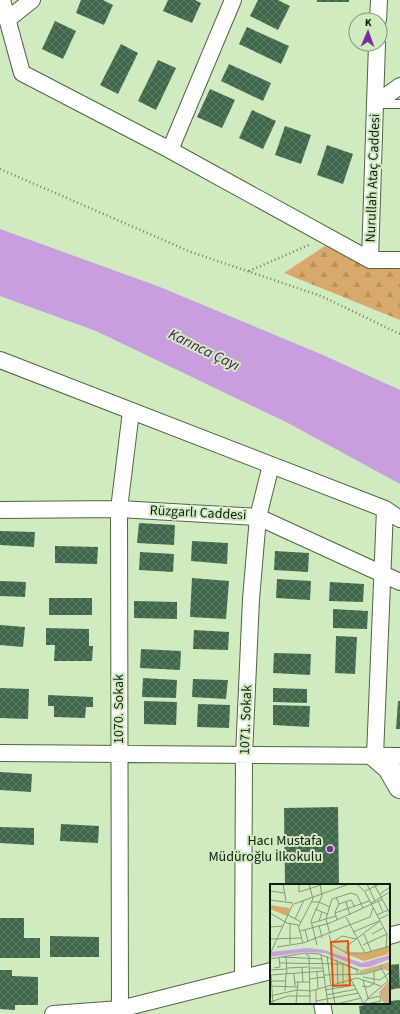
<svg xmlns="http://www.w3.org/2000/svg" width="400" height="1014" viewBox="0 0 400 1014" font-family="'Source Sans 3',sans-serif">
	<defs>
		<pattern id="forest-firs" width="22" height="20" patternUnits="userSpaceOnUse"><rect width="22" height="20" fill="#d8a96b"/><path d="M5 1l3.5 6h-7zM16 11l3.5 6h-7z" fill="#b8915c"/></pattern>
		<pattern id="building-cross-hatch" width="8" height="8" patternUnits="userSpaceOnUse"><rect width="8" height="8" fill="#41684d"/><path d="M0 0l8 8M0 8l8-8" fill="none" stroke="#5f7d68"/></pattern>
	</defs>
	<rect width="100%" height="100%" fill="#d1ebc1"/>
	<path fill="url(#forest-firs)" d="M325 246 400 264V320L284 273Z"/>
	<path fill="#c79fdc" d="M0 229 160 287 323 355 400 390V484L288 423 96 331 0 296Z"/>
	<path fill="url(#building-cross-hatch)" d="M81 0H103L113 5 104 25 76 13Z
		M168 0H195L201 3 192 23 163 11Z
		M258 0H278L290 6 278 30 250 16Z
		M317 0H349V2H317Z
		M55 21 76 31 63 59 42 49Z
		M247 27 289 46 281 64 239 44Z
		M121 44 138 53 118 94 100 85Z
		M158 60 176 68 156 110 138 101Z
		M229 64 271 83 263 101 221 81Z
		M210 89 235 100 222 128 197 117Z
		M252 110 276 121 263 149 239 138Z
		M285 126 311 135 301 164 275 155Z
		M327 145 353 154 343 184 317 175Z
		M139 523 175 525 174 545 137 543Z
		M0 531 35 532 34 547 0 545Z
		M192 541 228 543 227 564 191 561Z
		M55 546 98 547 97 564 55 563Z
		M275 551 309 553 308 572 274 570Z
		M140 552 174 554 173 572 139 570Z
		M192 578 229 581 226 619 190 617Z
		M277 579 311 581 310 600 276 598Z
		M0 581 26 582 25 597 0 596Z
		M330 582 364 584 363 602 329 601Z
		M49 598H92V615H49Z
		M134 601 177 602V619L134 618Z
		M333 609 368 611 367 629 333 628Z
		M0 625 25 627 23 647 0 645Z
		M46 628 89 629V646H93L92 661H54L55 645H46Z
		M194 630 229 632 228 650 193 649Z
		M336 636 357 637 355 674 335 673Z
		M141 649 181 651 180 670 140 668Z
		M274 653 311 654 310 675 273 673Z
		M143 678 177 680 176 698 142 697Z
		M193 679 228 680 226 699 192 697Z
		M0 688 29 689 28 719 0 718Z
		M273 688 307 689V703L273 702Z
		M48 695 93 697V707H86L85 718 54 717V706H48Z
		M144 701 177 702 176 725 144 724Z
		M398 701H400V729H396Z
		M198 704 230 705 229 728 197 727Z
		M273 705 310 706 309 727 273 725Z
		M0 772 32 774 31 792 0 790Z
		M338 807 339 885H285L284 808Z
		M61 824 99 826 98 843 60 841Z
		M0 827 34 828V845L0 843Z
		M0 918H24V938H40V958H0Z
		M50 936 99 937V957H50Z
		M399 964 400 988 389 990V965Z
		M0 970H12V976L38 977V1005H15V1010L0 1009Z
		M400 1000V1014H360L359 1006 379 1003H389V1001Z"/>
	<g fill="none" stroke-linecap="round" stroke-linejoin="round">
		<defs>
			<path id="lane" d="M379 104H400"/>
			<path id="street" d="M2 0 22 73 170 150 370 260H400
				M7 20 32 0
				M378 20 379 0
				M375 104 377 44
				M170 150 233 0
				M370 260 375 104 400 86
				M0 360 385 509 400 519
				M0 510 119 509 258 517 400 582
				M0 753 400 756
				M375 756 385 509
				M389 936 400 933
				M243 978 244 755 251 599 258 517 271 465
				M322 1003 324 1014
				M120 1009 119 509 131 411
				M53 1014 120 1009 271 971"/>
			<path id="secondary" d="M375 756 389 768 400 787"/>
		</defs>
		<use href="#lane" stroke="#4f6540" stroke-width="10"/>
		<use href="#street" stroke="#4f6540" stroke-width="18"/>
		<use href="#secondary" stroke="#4f6540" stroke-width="24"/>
		<path stroke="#708266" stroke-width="2.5" stroke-dasharray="1 3" stroke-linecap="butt" d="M0 169 191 252 321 296 400 334
			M249 271 309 245"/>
		<use href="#lane" stroke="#fff" stroke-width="8"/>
		<use href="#street" stroke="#fff" stroke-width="16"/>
		<use href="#secondary" stroke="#fff" stroke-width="22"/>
	</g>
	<circle fill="#7a2b9c" stroke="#d1ebc1" stroke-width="1.5" cx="330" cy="849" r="4"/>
	<g text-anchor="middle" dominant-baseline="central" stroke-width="4" stroke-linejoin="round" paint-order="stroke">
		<g font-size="14" fill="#131d0e" stroke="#d1ebc1">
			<text transform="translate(373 178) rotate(-88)">Nurullah Ataç Caddesi</text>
			<text transform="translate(198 513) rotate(3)">Rüzgarlı Caddesi</text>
			<text transform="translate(119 709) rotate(-90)">1070. Sokak</text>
			<text transform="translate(246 720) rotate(-88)">1071. Sokak</text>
		</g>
		<g font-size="14" fill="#131d0e" stroke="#d1ebc1" text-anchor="end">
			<text x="322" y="841">Hacı Mustafa<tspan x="322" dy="16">Müdüroğlu İlkokulu</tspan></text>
		</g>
		<g font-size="15" font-style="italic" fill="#45115a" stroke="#d1ebc1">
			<text transform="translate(204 350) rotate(26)">Karınca Çayı</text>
		</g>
	</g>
	<g transform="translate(270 884)">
		<rect width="120" height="120" fill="#d1ebc1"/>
		<path d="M120 78V88L114 85 90 90 89 87ZM120 96V120H114L109 108Z" fill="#d0af85"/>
		<path d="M0 21 20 24 17 32 0 25ZM120 62 118 70 94 77 74 69H95Z" fill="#d8a96b"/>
		<path d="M38 64 54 66 92 79 120 71V75L99 83H90L55 69 34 68 0 73V68Z" fill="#c79fdc"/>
		<path fill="none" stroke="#859979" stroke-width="1" d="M13 0 16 17M29 0V8L54 0M87 0 95 8 117 50 116 64M97 0 105 17M104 0 120 30M0 7 15 9M95 7 110 0M110 10 120 3M66 13 69 20 81 16 85 23M0 16 23 19M108 17 113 28M41 18H49L60 23M76 18 80 31M101 19 120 8M24 20 79 0M45 25 57 30M0 29 17 39 28 41 33 59 7 63M65 29 99 17M18 31 31 38M107 31 118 26M76 33 95 69M25 35 34 16M109 35 120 30M67 36 65 28 69 20M49 37 66 32M42 39 49 37 52 28M49 41 52 54M29 42 43 15 39 0M0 43 13 42M35 45 38 58M30 47 60 39 113 15M83 48 109 37M60 50 56 35 62 15 81 9 87 11 93 24M94 50 101 67M102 50 113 44M59 51 62 61 77 69H95L120 62M0 55 32 54M33 59 100 33 103 24M61 59 72 52 86 55M20 60V39M47 61 41 37 52 12 50 0M93 61 117 50M77 69V62L110 37M0 70 23 20M36 70 39 72 40 120M51 70 58 120M57 72 61 102M12 73 52 75M16 73 17 90M0 75 35 69 49 70 89 86M67 76 68 101M10 79 73 80 87 86V90M32 83 33 98M4 84 10 83 9 74M17 84 38 83M39 84H53M0 86 17 85M47 88 48 105M24 90 25 102M78 90 94 120M0 91 54 87M1 91 3 120M54 91 94 90 112 85M93 93 110 96 119 89M40 95 54 93M93 96 98 114M0 97H15M25 98H40M73 100V79M104 100V87M0 102 27 103M62 102 65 120M92 102 98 103 104 100M46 105V120M55 106 85 101M15 107 16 90M56 111 87 105M0 112 27 106 41 107 87 94 111 102M97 115 110 112 111 117 97 120M46 117 89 109M0 118 18 112H41M26 120 28 98M67 120 91 114M94 120 98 114 118 97 110 81"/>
		<path fill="#dd560c" fill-opacity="0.15" stroke="#dd560c" stroke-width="2" d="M78 57 80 101 63 102 61 58Z"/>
		<rect width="120" height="120" fill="none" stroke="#131d0e" stroke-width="2"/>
	</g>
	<g transform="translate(368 32) rotate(2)"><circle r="19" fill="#d1ebc1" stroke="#859979"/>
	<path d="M0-3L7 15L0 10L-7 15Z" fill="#7a2b9c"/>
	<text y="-6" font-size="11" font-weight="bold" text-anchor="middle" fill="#131d0e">K</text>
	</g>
</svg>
